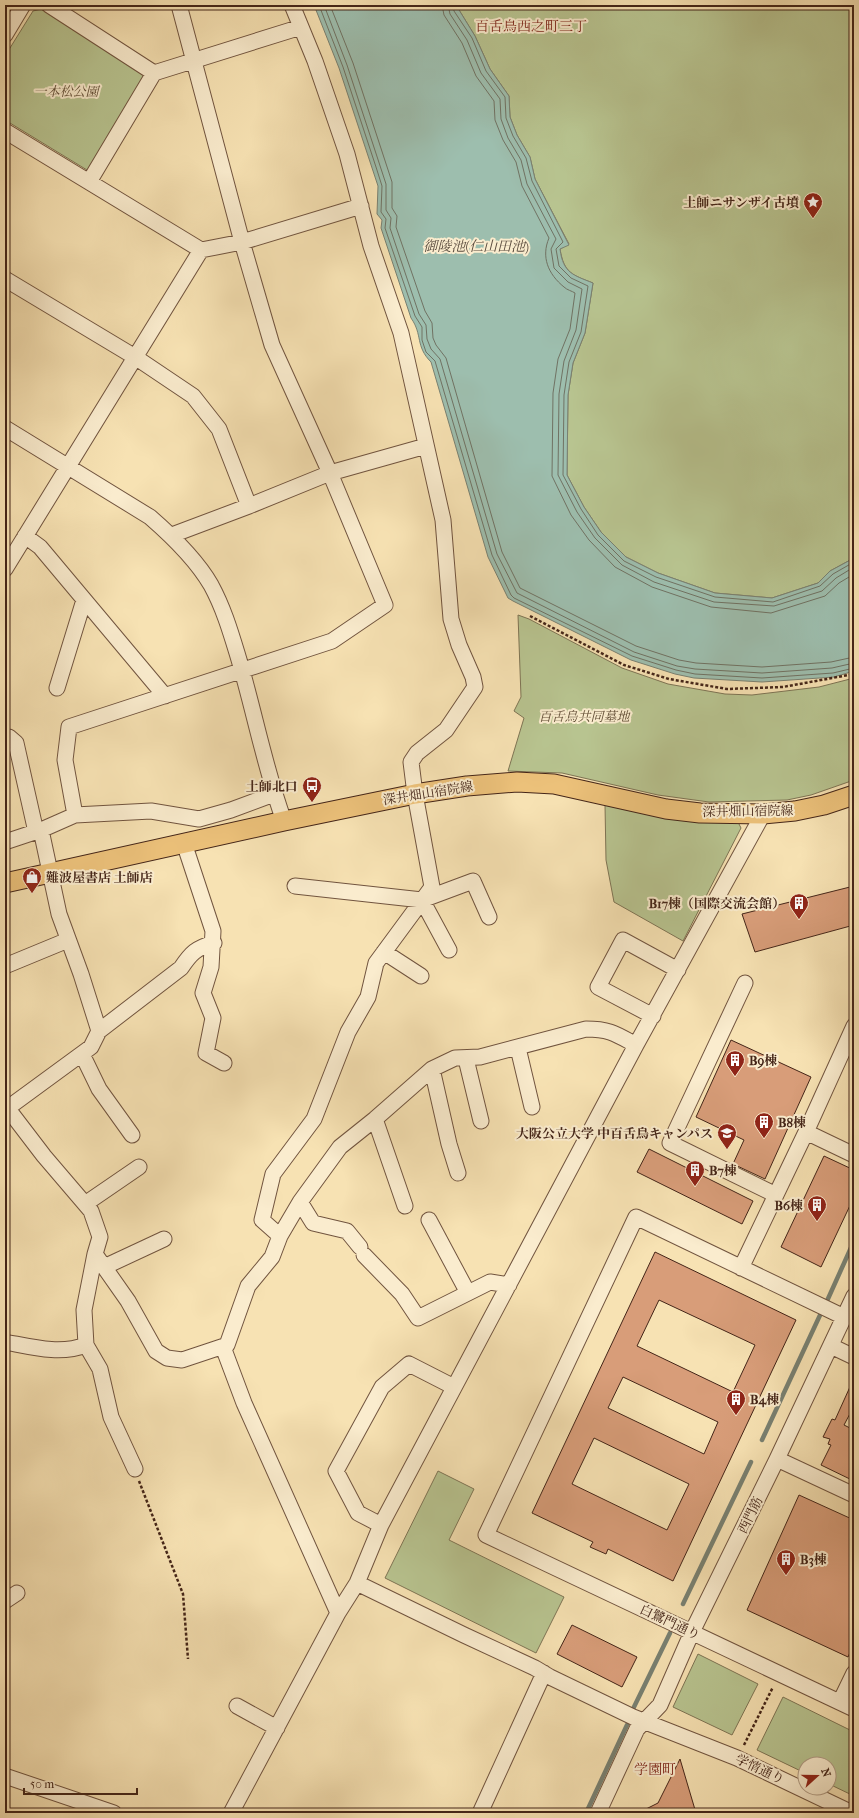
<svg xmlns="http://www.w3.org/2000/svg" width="859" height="1818" viewBox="0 0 859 1818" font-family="'IM FELL French Canon','Noto Serif JP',serif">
	<rect width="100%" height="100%" fill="#f7e2b3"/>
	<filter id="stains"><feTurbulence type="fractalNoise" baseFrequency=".005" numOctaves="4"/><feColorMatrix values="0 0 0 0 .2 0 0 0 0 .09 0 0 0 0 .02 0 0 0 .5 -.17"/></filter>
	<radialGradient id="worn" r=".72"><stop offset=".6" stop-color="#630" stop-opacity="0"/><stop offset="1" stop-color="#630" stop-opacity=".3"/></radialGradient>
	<path fill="#b8c490" stroke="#7e7454" d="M456 5H854V558L830 571 818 583 772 598 715 593 658 573 626 557 601 532 584 507 567 475 568 395 573 363 585 333 593 283C572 275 564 273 560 249L569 244 535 179 530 157 517 135 510 117 509 96 490 69 475 36Z
		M41 9 143 73 144 78 93 169 87 170 5 120V56L33 11Z
		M518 615 529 619 622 668 668 684 725 694 752 695 819 687 854 678V780L811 795 787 800 709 802 658 795 562 773 508 771 524 718 514 711 521 697Z
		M605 805 660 817 738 822 741 828 683 941 614 902 606 860Z
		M438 1471 474 1489 449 1540 564 1597 536 1653 385 1578Z
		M698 1654 758 1684 732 1735 673 1707Z
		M783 1697 854 1732V1796L829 1784V1764H805V1773L757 1750Z"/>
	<path fill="#9dbeae" stroke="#798172" d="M314 5H456L475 36 490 69 509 96 510 117 517 135 530 157 535 179 569 245 560 249C563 273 573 275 593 283L585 333 573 363 568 395 567 475 584 507 601 532 626 557 658 573 715 593 772 598 818 583 830 571 854 558V671L834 677 762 682 694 678 675 674 631 660 513 601 508 598 488 557 431 362C415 346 423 335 411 318L381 228 382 220 377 214 378 186 339 68Z"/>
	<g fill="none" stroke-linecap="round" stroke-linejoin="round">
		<path stroke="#707263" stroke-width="1" d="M319 5 343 67 376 167 382 186 381 212 386 219 385 228 415 316 422 327V340L426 352 435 361 492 555 511 595 514 598 632 656 676 670 695 674 762 678 833 673 854 668
			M324 5 347 65 386 184V210L391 218 390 228 419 314 426 325 427 339 431 349 440 359 497 554 517 593 634 652 677 666 695 669 762 673 832 668 854 663
			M330 5 353 63 392 182V208L397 216 396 227 425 311 432 323 433 338 436 345 446 358 502 552 520 588 636 646 679 660 696 663 762 667 831 662 854 657
			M442 5 444 15 462 43 476 76 494 101 495 120 503 140 516 162 522 186 549 238C541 257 548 274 564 287 567 290 572 291 575 293L570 329 558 359 553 393 552 476 571 515 589 540 615 567 652 587 711 607 771 613 825 596 839 583 854 574
			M448 5 450 14 467 40 481 73 500 99 501 119 508 138 521 160 527 184 556 239 551 249 554 268 568 282 582 289 576 330 564 361 559 394 558 475 577 512 595 538 622 565 654 582 714 602 774 606 822 591 836 578 854 567
			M453 5 454 11 472 38 486 71 505 97 506 118 513 136 526 158 532 181 563 242 556 249 559 266 571 278 588 286 581 332 569 362 564 395 563 475 581 509 598 535 624 561 656 577 715 597 773 602 820 586 833 574 854 562"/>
		<path stroke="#798172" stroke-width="4.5" d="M827 1301 854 1241
			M762 1440 821 1313
			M683 1604 751 1462
			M633 1709 670 1633
			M586 1813 627 1725"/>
	</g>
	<path fill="#d89d79" stroke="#442518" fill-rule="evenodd" d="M854 886V925L755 952 742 914Z
		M731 1040 811 1077 765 1179 733 1164 744 1140 696 1117Z
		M649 1149 753 1201 742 1224 637 1172Z
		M824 1156 854 1170V1197L821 1267 781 1247Z
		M655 1252 796 1320 673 1581 608 1549 606 1554 590 1547 593 1542 532 1513ZM659 1300 755 1345 733 1392 637 1346ZM623 1377 718 1422 704 1454 608 1408ZM594 1438 689 1484 667 1530 572 1484Z
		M854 1378V1406L844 1425 854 1430V1481L821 1465 831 1445 828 1444 830 1439 823 1437 832 1419 835 1420Z
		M799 1495 854 1520V1644L848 1657 747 1610Z
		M572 1625 637 1657 622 1687 557 1654Z
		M680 1759 696 1813H638L658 1803Z"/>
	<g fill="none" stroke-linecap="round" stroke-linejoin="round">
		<defs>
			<path id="minor" d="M49 5 154 73 301 27
				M5 35 23 5
				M5 131 201 250 242 242 361 206
				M89 182 154 73
				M5 279 135 357 193 396 219 429 249 506
				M5 428 150 517C173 537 196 559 211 585 223 607 230 630 237 653 254 709 264 766 284 821
				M172 535 249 506 330 473 426 446
				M25 536 40 547 165 696
				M5 569 201 250
				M57 688 84 600
				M5 737H9L16 743 36 832
				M75 815 151 811 199 819 231 810 274 794
				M5 842 41 830 75 815 65 760 69 727 332 641 385 605 330 473 272 345 242 242 179 5
				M184 843 213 931 211 967 203 993 213 1018 206 1053 224 1063
				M295 886 422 900 473 881 489 917
				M422 900 449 950
				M384 952 421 976
				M5 966 68 940
				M745 983 670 1143 776 1195
				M653 1016 598 987 623 940 678 970
				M99 1031 181 968C191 953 196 948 214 943
				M518 1048 532 1107
				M82 1054 99 1089 132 1135
				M466 1059 481 1121
				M432 1069 449 1144 458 1173
				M5 1105 44 1156 91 1211 100 1237 95 1254 128 1301 156 1351 167 1358 182 1360 227 1345 248 1286 272 1257 280 1236 300 1202 340 1147 375 1119 432 1069 455 1058 480 1057 586 1029C610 1029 616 1034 636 1045
				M5 1110 91 1047 99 1031 81 974 59 914 41 830
				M375 1119 405 1206
				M806 1132 854 1155
				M300 1202 313 1223 347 1231 360 1247
				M85 1204 139 1167
				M429 1220 468 1293
				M280 1236 262 1220 273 1174 314 1119 348 1032 368 997 376 963 432 887 415 794 411 762 417 753 446 730 475 687 473 677 459 645 451 619 443 520 401 333 371 246 347 154 315 61 292 5
				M95 1254 84 1310 86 1345 100 1369 111 1417 135 1469
				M364 1255 402 1294 418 1318 490 1282 509 1285
				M104 1267 164 1239
				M741 1268 806 1132 854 1026
				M844 1317 636 1217 486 1535 854 1709
				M5 1342C32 1347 60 1355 86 1345
				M831 1346 854 1357
				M223 1347 244 1403 338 1613
				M777 1459 854 1495
				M381 1525 358 1513 336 1471 382 1387 409 1364 454 1387
				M357 1583 464 1635 535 1668 550 1677 633 1717 737 1758 852 1813
				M5 1601 17 1593
				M840 1702 854 1673
				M237 1706 277 1728
				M5 1776 114 1813
				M231 1813 338 1613 357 1583 381 1525 636 1045 763 814
				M480 1813 544 1673
				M598 1813 637 1729 660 1705 692 1632 777 1459 854 1296"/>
			<path id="major" d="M5 883 284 821 415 794 467 786 517 782 554 784 666 809 700 813 763 814 795 811 824 805 854 795"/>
		</defs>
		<use href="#minor" stroke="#71543f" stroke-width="17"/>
		<use href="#major" stroke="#442518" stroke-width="21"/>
		<path stroke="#442518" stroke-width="2.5" stroke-dasharray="3 2" stroke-linecap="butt" d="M530 616 624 665 669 679 727 689 783 687 854 674
			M139 1481 183 1594 188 1659
			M744 1745 773 1687"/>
		<use href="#minor" stroke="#faecce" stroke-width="15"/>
		<use href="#major" stroke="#ecc17a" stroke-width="19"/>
	</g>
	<defs>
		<symbol id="sight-pin" viewBox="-11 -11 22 30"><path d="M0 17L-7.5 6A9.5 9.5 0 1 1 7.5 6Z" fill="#8f2418" stroke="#faecce"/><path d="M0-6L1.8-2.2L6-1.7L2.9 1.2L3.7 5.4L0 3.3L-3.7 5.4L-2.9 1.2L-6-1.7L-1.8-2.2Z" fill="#fff"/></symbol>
		<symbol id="bus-pin" viewBox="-11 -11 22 30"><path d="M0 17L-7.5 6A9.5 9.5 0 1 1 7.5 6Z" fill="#8f2418" stroke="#faecce"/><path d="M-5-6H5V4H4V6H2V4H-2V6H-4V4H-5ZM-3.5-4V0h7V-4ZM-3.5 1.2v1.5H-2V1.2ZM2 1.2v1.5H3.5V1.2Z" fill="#fff"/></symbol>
		<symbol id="shop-pin" viewBox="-11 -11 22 30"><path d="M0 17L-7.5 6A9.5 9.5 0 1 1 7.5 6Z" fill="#8f2418" stroke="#faecce"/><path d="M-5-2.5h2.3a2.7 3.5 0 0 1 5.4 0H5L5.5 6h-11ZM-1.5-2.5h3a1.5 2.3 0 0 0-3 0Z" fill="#fff"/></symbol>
		<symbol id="building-pin" viewBox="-11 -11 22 30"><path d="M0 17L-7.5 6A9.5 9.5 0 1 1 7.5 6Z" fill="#8f2418" stroke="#faecce"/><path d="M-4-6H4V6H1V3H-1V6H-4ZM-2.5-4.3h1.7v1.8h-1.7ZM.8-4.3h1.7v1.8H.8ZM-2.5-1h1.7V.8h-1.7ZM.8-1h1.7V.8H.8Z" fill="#fff"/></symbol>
		<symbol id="university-pin" viewBox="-11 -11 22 30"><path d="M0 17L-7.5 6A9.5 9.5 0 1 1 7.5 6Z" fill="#8f2418" stroke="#faecce"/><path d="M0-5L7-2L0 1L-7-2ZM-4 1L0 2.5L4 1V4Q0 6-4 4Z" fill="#fff"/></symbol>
	</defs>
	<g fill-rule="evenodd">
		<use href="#sight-pin" x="802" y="191" width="22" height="30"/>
		<use href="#bus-pin" x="301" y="775" width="22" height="30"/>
		<use href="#shop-pin" x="21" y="866" width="22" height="30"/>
		<use href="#building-pin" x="788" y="892" width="22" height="30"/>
		<use href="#building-pin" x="724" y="1049" width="22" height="30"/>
		<use href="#building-pin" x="753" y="1111" width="22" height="30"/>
		<use href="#university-pin" x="716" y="1122" width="22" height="30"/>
		<use href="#building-pin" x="684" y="1159" width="22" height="30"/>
		<use href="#building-pin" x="806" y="1194" width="22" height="30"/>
		<use href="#building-pin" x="725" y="1388" width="22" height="30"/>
		<use href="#building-pin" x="775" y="1548" width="22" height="30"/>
	</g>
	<g text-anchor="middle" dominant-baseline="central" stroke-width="4" stroke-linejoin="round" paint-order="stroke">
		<g font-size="13" font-style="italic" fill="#614d36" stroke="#faecce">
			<text x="66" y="91">一本松公園</text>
			<text x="584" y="716">百舌鳥共同墓地</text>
		</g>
		<g font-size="13" font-weight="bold" fill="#442518" stroke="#faecce" text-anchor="start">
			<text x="799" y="202" text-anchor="end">土師ニサンザイ古墳</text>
			<text x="298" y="786" text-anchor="end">土師北口</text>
			<text x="46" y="877">難波屋書店 土師店</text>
			<text x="785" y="903" text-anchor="end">B17棟（国際交流会館）</text>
			<text x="749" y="1060">B9棟</text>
			<text x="778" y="1122">B8棟</text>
			<text x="713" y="1133" text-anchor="end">大阪公立大学 中百舌鳥キャンパス</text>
			<text x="709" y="1170">B7棟</text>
			<text x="803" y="1205" text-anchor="end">B6棟</text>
			<text x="750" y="1399">B4棟</text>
			<text x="800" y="1559">B3棟</text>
		</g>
		<g font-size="13" fill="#442518" stroke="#faecce">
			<text transform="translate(428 793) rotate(-9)">深井畑山宿院線</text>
			<text transform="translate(748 811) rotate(-1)">深井畑山宿院線</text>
			<text transform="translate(750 1515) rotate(-64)">西門筋</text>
			<text transform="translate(670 1622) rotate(25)">白鷺門通り</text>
			<text transform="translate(760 1769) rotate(25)">学情通り</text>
		</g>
		<g font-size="14" fill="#7a1f14" stroke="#faecce">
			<text x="531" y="26">百舌鳥西之町三丁</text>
			<text x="655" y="1769">学園町</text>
		</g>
		<g font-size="14" font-style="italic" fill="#5a4b3e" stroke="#faecce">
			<text x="476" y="246">御陵池(仁山田池)</text>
		</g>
	</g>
	<rect width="859" height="1818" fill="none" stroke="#f7e2b3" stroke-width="20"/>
	<rect x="6" y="6" width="847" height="1806" fill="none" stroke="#442518" stroke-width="2"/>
	<rect x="10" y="10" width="839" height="1798" fill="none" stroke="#442518"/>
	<g transform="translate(817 1776) rotate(69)"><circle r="19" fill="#faecce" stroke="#b19c85"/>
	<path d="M0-3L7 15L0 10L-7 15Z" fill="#8f2418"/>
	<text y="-6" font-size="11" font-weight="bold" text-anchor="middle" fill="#442518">N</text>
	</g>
	<path d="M24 1788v6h113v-6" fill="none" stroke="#442518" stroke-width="2"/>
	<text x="30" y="1788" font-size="12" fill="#442518" stroke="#faecce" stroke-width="3" paint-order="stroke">50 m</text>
	<rect width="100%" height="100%" filter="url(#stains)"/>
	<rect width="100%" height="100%" fill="url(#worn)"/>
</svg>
